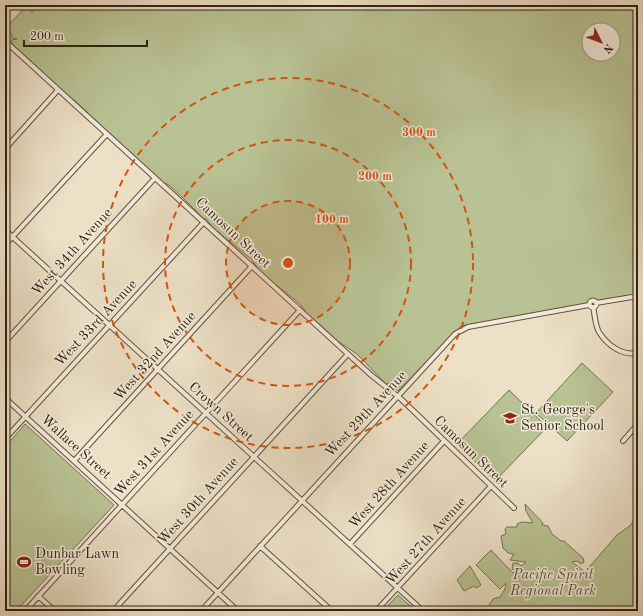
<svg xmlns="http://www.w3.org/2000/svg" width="643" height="616" viewBox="0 0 643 616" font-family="'Old Standard TT',serif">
	<rect width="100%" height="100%" fill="#ece0c6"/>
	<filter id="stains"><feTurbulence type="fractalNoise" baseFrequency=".005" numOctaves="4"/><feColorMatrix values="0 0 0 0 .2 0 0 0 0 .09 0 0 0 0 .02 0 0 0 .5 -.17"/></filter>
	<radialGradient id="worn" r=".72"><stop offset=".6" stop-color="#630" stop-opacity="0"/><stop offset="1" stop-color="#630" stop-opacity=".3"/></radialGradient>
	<path fill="#b9c294" stroke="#767254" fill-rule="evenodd" d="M26 5H638V294L461 326 398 391 390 383 386 384 357 354 336 340 325 329 309 316 299 303 260 272 252 260 213 228 206 219H204L183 198 169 185 160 181 74 100 67 97 13 45 11 40 17 39 12 38V35L5 29 26 6 32 12 33 10ZM589 30H613V54H589Z
		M582 363 613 392 567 441 536 413Z
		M509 390 547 427 495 481 457 444Z
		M25 424 114 505 16 611H5V447Z
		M525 504 543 523 542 525 548 526 552 534 561 541H564L583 558 584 562 581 564 577 561 572 562 585 572 617 535 631 525 638 512V611H485L490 608 489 605 493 599 500 597 505 589 506 583 500 589 476 565 491 550 513 573 516 570 512 569 513 563H518L521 566 526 562 510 560 514 554 508 553 503 548 501 536 506 534 505 529 507 527H517V524L522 522 533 523 526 511Z
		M470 566 481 585 476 588 474 586 464 591 457 580Z
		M398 595 416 611H383Z"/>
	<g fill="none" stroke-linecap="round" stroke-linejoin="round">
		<defs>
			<path id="minor" d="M5 41 371 375 401 399 514 508
				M5 52 10 46
				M5 149 58 90
				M5 230 423 611
				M5 245 107 134
				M589.5 304a3.5 3.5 0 1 1 7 0a3.5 3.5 0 1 1-7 0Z
				M596 303 638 296
				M593 307C595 315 595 325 599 332 607 345 622 356 638 353
				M5 342 155 178
				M5 398 238 611
				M5 439 204 222
				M623 441 638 424
				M74 461 252 266
				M350 544 444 441
				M260 546 332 611
				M38 596 55 611
				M25 611 300 310
				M113 611 348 354
				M201 611 455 334 468 327 589 305
				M376 611 491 486"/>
		</defs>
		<use href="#minor" stroke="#615140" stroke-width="6"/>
		<use href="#minor" stroke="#f3ebda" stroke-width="4"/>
	</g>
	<circle cx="288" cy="263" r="62" fill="#d6530d" fill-opacity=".12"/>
	<g fill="none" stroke="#d6530d" stroke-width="2" stroke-dasharray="7 5">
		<circle cx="288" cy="263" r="62"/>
		<circle cx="288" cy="263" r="123"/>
		<circle cx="288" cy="263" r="185"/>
	</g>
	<defs>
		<symbol id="school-bare" viewBox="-9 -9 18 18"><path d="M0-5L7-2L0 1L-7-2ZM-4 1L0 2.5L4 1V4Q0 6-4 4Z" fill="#8f2418" stroke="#f3ebda" stroke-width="2.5" paint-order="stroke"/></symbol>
		<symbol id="stadium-bare" viewBox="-9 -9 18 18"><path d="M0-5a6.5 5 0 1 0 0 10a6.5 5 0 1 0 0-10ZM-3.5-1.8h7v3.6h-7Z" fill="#8f2418" stroke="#f3ebda" stroke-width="2.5" paint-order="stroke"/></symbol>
	</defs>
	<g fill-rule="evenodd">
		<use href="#school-bare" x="500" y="408" width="20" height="20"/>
		<use href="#stadium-bare" x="14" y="552" width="20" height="20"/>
	</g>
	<g text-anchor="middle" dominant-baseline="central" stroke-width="3" stroke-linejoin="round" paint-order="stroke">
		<g font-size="14" fill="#332113" stroke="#f3ebda">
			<text transform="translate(233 233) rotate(43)">Camosun Street</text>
			<text transform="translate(72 252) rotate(-48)">West 34th Avenue</text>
			<text transform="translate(96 323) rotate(-47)">West 33rd Avenue</text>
			<text transform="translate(155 356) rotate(-48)">West 32nd Avenue</text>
			<text transform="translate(221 412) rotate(42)">Crown Street</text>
			<text transform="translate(366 414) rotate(-47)">West 29th Avenue</text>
			<text transform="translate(76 447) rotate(42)">Wallace Street</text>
			<text transform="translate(471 452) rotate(44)">Camosun Street</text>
			<text transform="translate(154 453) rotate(-48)">West 31st Avenue</text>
			<text transform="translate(389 485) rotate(-48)">West 28th Avenue</text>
			<text transform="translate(198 501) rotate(-48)">West 30th Avenue</text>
			<text transform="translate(426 541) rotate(-48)">West 27th Avenue</text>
		</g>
		<g font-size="14" fill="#332113" stroke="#f3ebda" text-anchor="start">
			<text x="521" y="410">St. George's<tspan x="521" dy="16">Senior School</tspan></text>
			<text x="35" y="554">Dunbar Lawn<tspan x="35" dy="16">Bowling</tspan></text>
		</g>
		<g font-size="14" font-style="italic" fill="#5b513a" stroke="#f3ebda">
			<text x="553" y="575">Pacific Spirit<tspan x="553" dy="16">Regional Park</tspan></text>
		</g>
	</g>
	<circle cx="288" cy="263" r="6" fill="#d6530d" stroke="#f3ebda" stroke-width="2"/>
	<g font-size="12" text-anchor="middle" font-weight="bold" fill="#d6530d" stroke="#f3ebda" stroke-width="3" stroke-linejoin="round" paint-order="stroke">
		<text x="419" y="136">300 m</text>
		<text x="375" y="180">200 m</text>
		<text x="332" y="223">100 m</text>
	</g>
	<rect width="643" height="616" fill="none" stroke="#ece0c6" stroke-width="20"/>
	<rect x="6" y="6" width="631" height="604" fill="none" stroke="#332113" stroke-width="2"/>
	<rect x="10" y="10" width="623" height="596" fill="none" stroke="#332113"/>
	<g transform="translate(601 42) rotate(132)"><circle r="19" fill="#f3ebda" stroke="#a69a8a"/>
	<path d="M0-3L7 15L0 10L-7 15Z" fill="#8f2418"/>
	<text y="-6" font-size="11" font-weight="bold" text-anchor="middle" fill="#332113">N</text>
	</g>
	<path d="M24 40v6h123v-6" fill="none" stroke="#332113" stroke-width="2"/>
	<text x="30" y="40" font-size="12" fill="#332113" stroke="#f3ebda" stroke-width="3" paint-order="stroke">200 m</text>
	<rect width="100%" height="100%" filter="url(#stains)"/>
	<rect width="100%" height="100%" fill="url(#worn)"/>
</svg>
